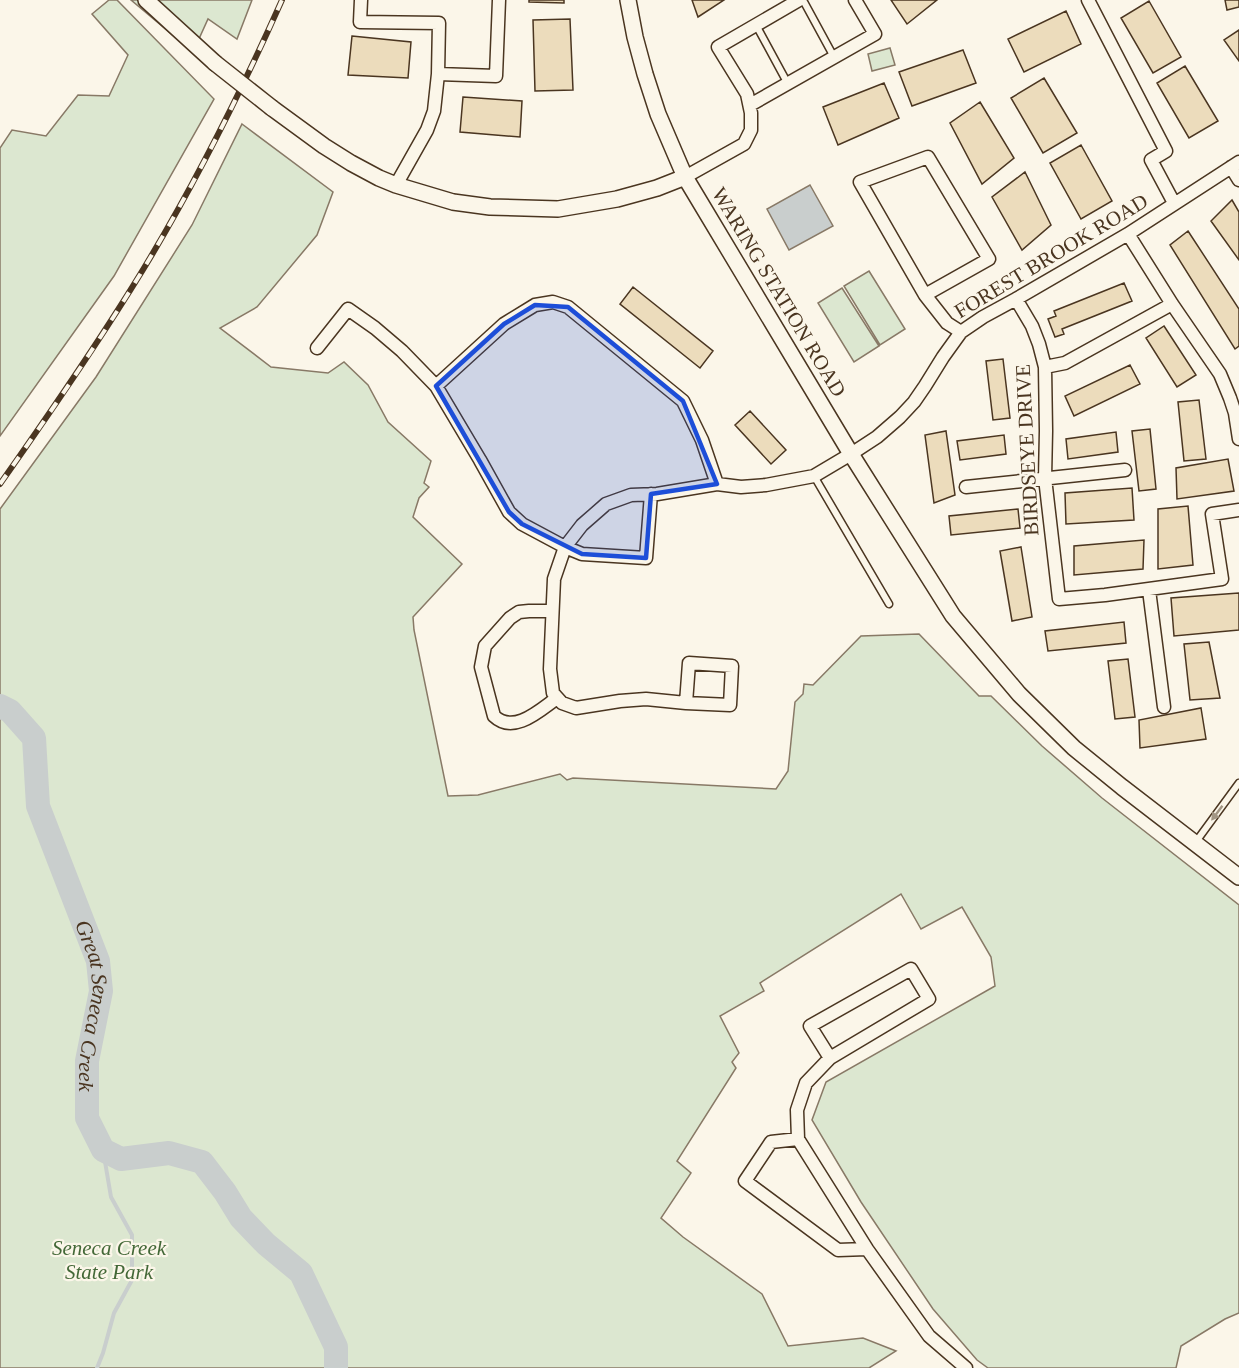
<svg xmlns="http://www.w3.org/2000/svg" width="1239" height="1368" viewBox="0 0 1239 1368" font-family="Georgia,serif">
	<rect width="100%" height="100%" fill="#fbf6e9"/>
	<path fill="#dce7d0" stroke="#887966" stroke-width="1.5" d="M109 0H117L214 99 114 276 0 436V148L12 130 46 136 78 95 109 96 128 55 92 14Z
		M131 0H252L237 39 208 19 193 52Z
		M890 48 895 65 872 71 868 54Z
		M242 124 333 192 317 235 257 307 220 328 271 367 328 373 344 362 368 385 388 422 431 461 424 483 429 487 419 498 413 517 462 564 413 617 414 630 448 796 478 795 560 774 567 780 573 778 776 789 788 771 795 702 803 694 804 684 813 685 861 636 919 634 979 696H991L1042 746 1102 798 1239 905V1313L1225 1319 1181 1346 1176 1368H988L977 1360 933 1309 861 1202 812 1120 826 1082 995 986 991 957 962 907 921 929 901 894 760 983 764 991 720 1016 739 1053 732 1062 736 1068 677 1161 691 1173 661 1218 683 1237 762 1294 788 1346 863 1338 896 1351 869 1368H0V509L96 377 192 225Z
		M869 271 905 329 880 345 844 286Z
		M842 288 879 346 854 362 818 303Z"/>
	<path fill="#c9cecd" stroke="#887966" stroke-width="1.5" d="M810 185 833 226 789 250 767 209Z"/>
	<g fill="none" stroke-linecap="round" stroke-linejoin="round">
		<path stroke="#c9cecd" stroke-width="4" d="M97 1368 103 1353 114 1313 132 1280V1235L111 1197 103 1150"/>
		<path stroke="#c9cecd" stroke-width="24" id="s1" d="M0 706 10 711 34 738 38 806 98 961 101 991 87 1061V1118L103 1150 121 1159 169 1153 202 1162 225 1192 241 1218 266 1244 301 1273 336 1347V1368"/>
	</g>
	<path fill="#ecdcbc" stroke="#4a3520" stroke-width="1.5" d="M529 0H564V3L529 2Z
		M692 0H724L698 17Z
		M891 0H937L907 24Z
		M1225 0H1239V7L1227 10Z
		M1149 1 1181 57 1153 73 1121 18Z
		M1066 11 1081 44 1024 72 1008 39Z
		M570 19 573 90 535 91 533 20Z
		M1239 30V61L1224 40Z
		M352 36 411 42 408 78 348 75Z
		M963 50 976 83 912 106 899 72Z
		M1185 66 1218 121 1189 138 1157 83Z
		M1044 78 1077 133 1043 153 1011 98Z
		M884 83 899 118 838 145 823 107Z
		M463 97 522 101 520 137 460 132Z
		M980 102 1014 158 982 184 950 123Z
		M1081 145 1112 201 1081 219 1050 163Z
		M1025 172 1051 225 1022 250 992 197Z
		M1232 200 1239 212V260L1211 221Z
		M1188 231 1239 309V346L1235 349 1170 245Z
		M1124 283 1132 301 1062 329 1064 334 1055 337 1048 319 1056 316 1054 311Z
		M633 287 713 351 700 368 620 304Z
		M1164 326 1196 375 1177 387 1146 338Z
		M1003 359 1010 418 993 420 986 361Z
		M1130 365 1140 384 1074 416 1065 396Z
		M1199 400 1206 459 1184 461 1178 402Z
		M750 411 786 450 771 464 735 425Z
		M1150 429 1156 489 1139 491 1132 431Z
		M946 431 955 495 934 503 925 435Z
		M1116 432 1118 452 1068 459 1066 439Z
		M1004 435 1006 454 960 460 957 441Z
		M1228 459 1234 491 1177 499 1176 468Z
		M1132 488 1134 520 1066 524 1065 493Z
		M1188 506 1193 565 1158 569V509Z
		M1018 509 1020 528 951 535 949 516Z
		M1144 540 1143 569 1074 575V546Z
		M1021 547 1032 617 1012 621 1000 551Z
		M1239 593V630L1174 636 1171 598Z
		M1124 622 1126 643 1048 651 1045 631Z
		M1209 642 1220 698 1190 700 1184 644Z
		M1128 659 1135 717 1115 719 1108 661Z
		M1201 708 1206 739 1140 748 1139 720Z"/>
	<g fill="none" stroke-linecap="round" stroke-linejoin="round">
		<defs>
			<path id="service" d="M803 0 834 57
				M756 25 788 84
				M814 476 889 604
				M1195 843 1239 783"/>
			<path id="minor" d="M361 0 360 22 439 23 438 74 434 111 427 130 396 185
				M1088 0 1166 151 1151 160 1174 203
				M438 74 496 76 499 0
				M750 105 875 34 855 0
				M1231 167 1239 180
				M685 177 744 144 751 130V113L747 94 718 47 799 0
				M1128 234 1172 304 1220 374 1230 398 1235 413 1239 439
				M925 295 989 259 928 157 860 182 925 295 947 323 961 332
				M1016 299 1032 326 1039 344 1045 367 1046 431 1045 478 1059 599 1105 595 1222 579 1212 514 1239 510
				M317 348 348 309 375 328 402 351 436 386 480 460 509 512 522 524 565 547 582 554 646 558 651 494
				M1045 367 1065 363 1172 304
				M436 386 504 324 535 305 553 302 568 307 683 401 702 440 717 484
				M966 487 1125 470
				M1149 590 1164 707
				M552 611H529L519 612 510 618 485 646 481 667 494 716C514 735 540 710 557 698
				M686 703 689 663 732 666 730 705 686 703 646 699 620 701 576 708 562 703 553 693 550 669 554 579 565 547 582 525 606 504 631 495 657 494 717 484 741 487 766 485 814 476 851 454 877 437 900 417 914 402 925 386 943 357 961 332 983 317 1016 299 1128 234 1239 162
				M830 1058 810 1026 911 969 929 999 830 1058 806 1083 797 1110 798 1139 867 1249 929 1336 966 1368
				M798 1139 771 1142 745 1181 838 1250 867 1249"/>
			<path id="tertiary" d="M146 0 215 63
				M628 0 635 37 645 74 658 114 685 177 851 454 953 616 1019 694 1074 748 1122 787 1239 877
				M272 108 324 146 351 163 379 178 396 185 453 202 490 207 558 209 617 199 657 188 685 177"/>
		</defs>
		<use href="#service" stroke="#4a3520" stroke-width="9"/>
		<use href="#minor" stroke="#4a3520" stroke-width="15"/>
		<use href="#tertiary" stroke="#4a3520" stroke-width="18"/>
		<use href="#service" stroke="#fbf6e9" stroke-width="6"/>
		<use href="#minor" stroke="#fbf6e9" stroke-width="12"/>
		<use href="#tertiary" stroke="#fbf6e9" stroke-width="15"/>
		<defs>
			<path id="rail" d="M0 484C50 413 99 342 144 268 196 182 241 92 282 0"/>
		</defs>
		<use href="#rail" stroke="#4a3520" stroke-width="6"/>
		<use href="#rail" stroke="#fbf6e9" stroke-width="4" stroke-dasharray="11" stroke-linecap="butt"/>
		<defs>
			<path id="tertiary-bridge" d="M215 63 272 108"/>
		</defs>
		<use href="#tertiary-bridge" stroke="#4a3520" stroke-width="18" stroke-linecap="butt"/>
		<use href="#tertiary-bridge" stroke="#fbf6e9" stroke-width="15"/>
	</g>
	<defs><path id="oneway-solid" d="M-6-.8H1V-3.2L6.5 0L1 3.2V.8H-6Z" transform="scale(1.5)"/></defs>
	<use fill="#a29684" href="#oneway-solid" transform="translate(1217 813) rotate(127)"/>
	<path fill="#1d4ed8" fill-opacity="0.2" stroke="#1d4ed8" stroke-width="4.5" stroke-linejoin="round" d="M535 305 568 307 683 401 717 484 651 494 646 558 582 554 522 524 509 512 436 386 504 324Z"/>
	<g text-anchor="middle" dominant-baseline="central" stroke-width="4.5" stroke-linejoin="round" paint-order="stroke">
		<g font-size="21" fill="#4a3520" stroke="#fbf6e9">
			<text transform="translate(1051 256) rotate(-31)">FOREST BROOK ROAD</text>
			<text transform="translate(779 292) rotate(59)">WARING STATION ROAD</text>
			<text transform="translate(1027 450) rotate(-93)">BIRDSEYE DRIVE</text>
		</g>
		<g font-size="21" font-style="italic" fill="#436837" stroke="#fbf6e9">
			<text x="109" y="1248">Seneca Creek<tspan x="109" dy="24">State Park</tspan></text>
		</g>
		<g font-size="22" font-style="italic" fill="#4a3520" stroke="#fbf6e9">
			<text stroke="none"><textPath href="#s1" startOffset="326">Great Seneca Creek</textPath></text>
		</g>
	</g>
</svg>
